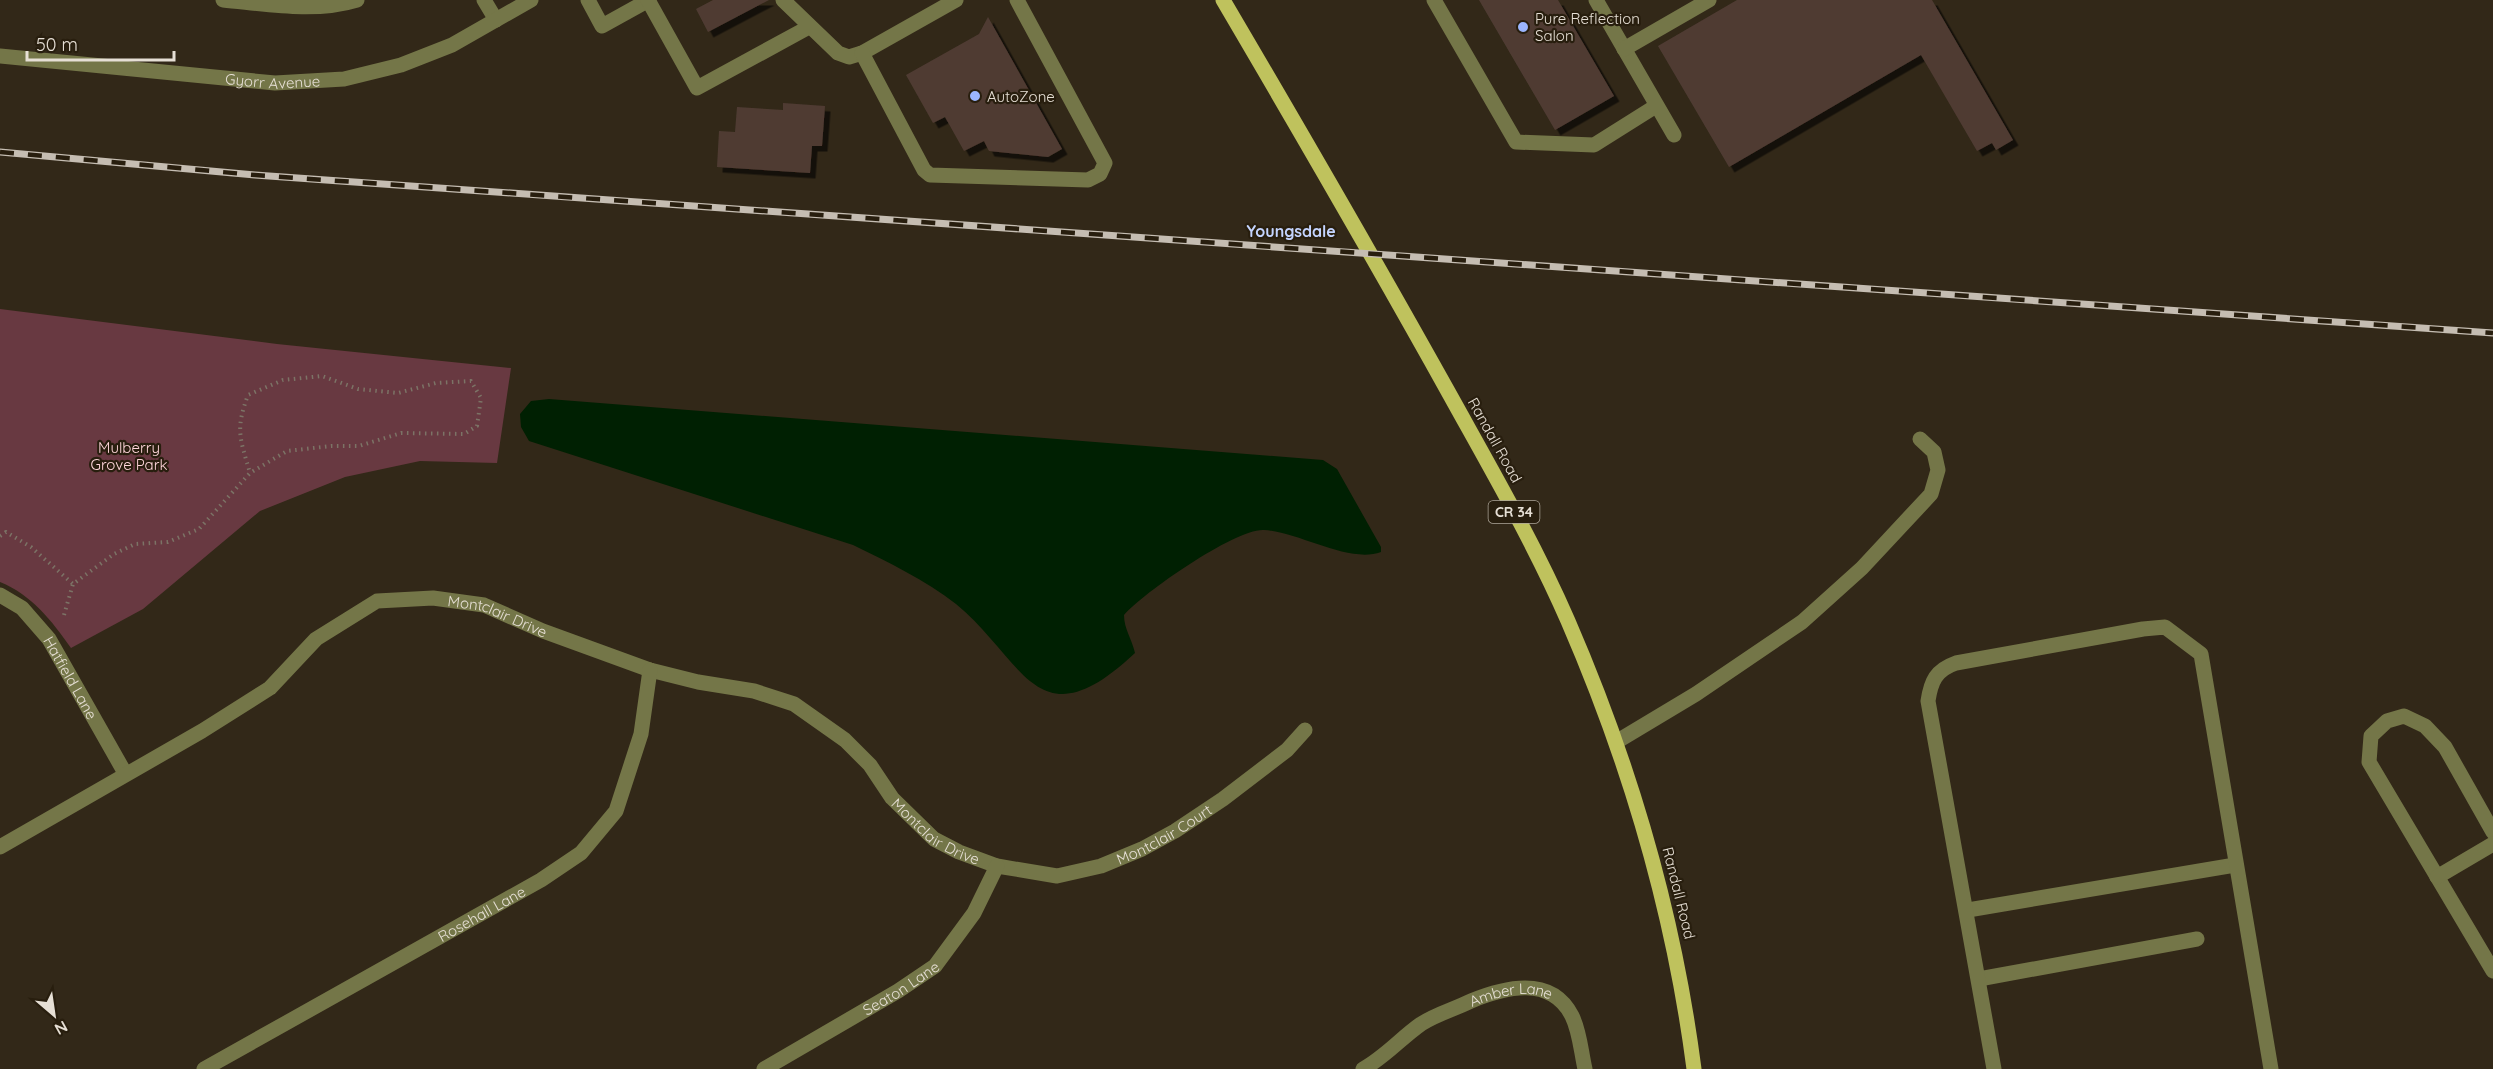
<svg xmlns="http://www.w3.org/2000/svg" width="2493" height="1069" viewBox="0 0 2493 1069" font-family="Quicksand,sans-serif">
	<defs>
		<filter id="shadow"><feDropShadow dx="5.5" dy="5.5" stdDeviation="0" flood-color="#0009"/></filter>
	</defs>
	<rect width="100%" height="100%" fill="#322818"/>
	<path fill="#683941" d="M0 309 277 344 511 368 497 463 420 461 345 477 260 511 143 609 71 648C52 621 32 595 0 582Z"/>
	<path fill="#002002" d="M549 399 1323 460 1337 469 1381 547V552C1349 564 1299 532 1264 530 1236 528 1143 593 1124 615 1124 629 1132 639 1135 653 1037 745 1025 661 956 604 925 580 888 562 853 545L529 441 521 427 520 414 531 401Z"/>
	<path fill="#4f3b33" filter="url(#shadow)" d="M713 0H769L708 32 696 9Z
		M1479 0H1558L1614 96 1555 130Z
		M1737 0H1932L2013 140 1996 150 1992 143 1977 151 1921 55 1729 167 1658 46Z
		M988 17 1062 149 1048 157 989 151 984 141 964 151 945 117 933 123 906 75 979 34Z
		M783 103 825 106 822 146H812L810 173 717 167 719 131 735 132 737 107 783 110Z"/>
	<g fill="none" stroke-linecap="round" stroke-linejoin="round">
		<path stroke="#7c7366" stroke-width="4" stroke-dasharray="1.5 4.5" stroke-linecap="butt" d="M0 536 6 532 31 547 73 584
			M64 615 73 584 114 554 135 544 168 542 199 529 250 473 287 451 331 446H359L401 433 464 434 477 426 481 398 471 381 436 383 398 393 358 389 322 376 283 380 248 395C235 430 240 438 250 473"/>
		<g stroke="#747648" stroke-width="15">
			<path d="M223 0C266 4 315 13 357 0"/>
			<path d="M484 0 496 20"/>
			<path d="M588 0 602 26 649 0"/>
			<path d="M648 0 697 88 809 27"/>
			<path d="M783 0 838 53 849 57 862 53 956 0"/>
			<path d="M1434 0 1516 142 1594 145 1656 106"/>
			<path d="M1596 0 1674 135"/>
			<path d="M1624 49 1709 0"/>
			<path d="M862 53 924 170 930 175 1088 180 1100 174 1105 163 1017 0"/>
			<path id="s1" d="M0 56 275 83 344 79 401 65 452 45 531 0"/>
			<path id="s2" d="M0 595 22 608 49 639 125 773"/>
			<path d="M1616 742 1696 694 1802 622 1862 568 1931 494 1938 470 1934 452 1920 439"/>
			<path d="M2493 832 2445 747 2425 726 2404 716 2387 721 2371 736 2369 762 2493 971"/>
			<path id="s3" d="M0 847 202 731 270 688 316 639 377 601 433 598 484 605 543 631 650 670 698 682 754 691 794 704 845 740 870 765 892 798 934 839 959 852 997 866 1057 876 1101 866 1142 849 1175 831 1223 799 1287 750 1305 730"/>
			<path d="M2437 877 2493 844"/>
			<path d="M1968 910 2235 865"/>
			<path d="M1979 979 2197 939"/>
			<path id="s4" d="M204 1069 541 880 581 853 616 811 641 734 650 670"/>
			<path id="s5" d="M764 1069 898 991 935 966 974 913 997 866"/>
			<path id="s6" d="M1363 1069C1385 1057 1401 1038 1421 1024 1436 1014 1455 1009 1471 1001 1505 987 1551 975 1572 1016 1580 1032 1581 1052 1585 1069"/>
			<path d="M1994 1069 1928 701C1931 681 1936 670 1956 663L2143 629 2165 627 2201 654 2271 1069"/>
		</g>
		<path stroke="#bfc25d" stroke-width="15" d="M1223 0C1300 131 1376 262 1450 395 1491 469 1534 543 1568 621 1630 764 1674 914 1694 1069"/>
		<defs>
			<path id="rail" d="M0 152 255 175 2493 333"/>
		</defs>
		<use href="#rail" stroke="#c5bdb2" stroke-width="7"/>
		<use href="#rail" stroke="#281e0e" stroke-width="4.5" stroke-dasharray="14" stroke-linecap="butt"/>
	</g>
	<g fill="#9bb5fd" stroke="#281e0e" stroke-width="2">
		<circle cx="1523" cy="27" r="6"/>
		<circle cx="975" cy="96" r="6"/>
	</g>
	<g text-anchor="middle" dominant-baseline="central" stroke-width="4.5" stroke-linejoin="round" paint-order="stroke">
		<rect fill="#281e0e" stroke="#ada599" stroke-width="1.5" x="1488.5" y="501" width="51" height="22" rx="4.5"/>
		<g font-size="14" font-weight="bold" fill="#e6dfd5">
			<text x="1514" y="512">CR 34</text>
		</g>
		<g font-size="15" fill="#e6dfd5" stroke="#281e0e" text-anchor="start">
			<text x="1535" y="18">Pure Reflection<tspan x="1535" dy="17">Salon</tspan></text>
			<text x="987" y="96">AutoZone</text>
		</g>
		<g font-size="15" fill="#e6dfd5" stroke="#281e0e">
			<text stroke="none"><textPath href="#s1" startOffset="274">Gyorr Avenue</textPath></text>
			<text transform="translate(1495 440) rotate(61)">Randall Road</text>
			<text stroke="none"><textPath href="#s3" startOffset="576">Montclair Drive</textPath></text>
			<text stroke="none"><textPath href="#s2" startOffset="111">Hatfield Lane</textPath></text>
			<text stroke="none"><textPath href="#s3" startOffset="1080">Montclair Drive</textPath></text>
			<text stroke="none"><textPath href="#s3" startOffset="1328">Montclair Court</textPath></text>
			<text transform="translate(1679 893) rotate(76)">Randall Road</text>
			<text stroke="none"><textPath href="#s4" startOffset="318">Rosehall Lane</textPath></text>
			<text stroke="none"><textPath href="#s5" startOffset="159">Seaton Lane</textPath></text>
			<text stroke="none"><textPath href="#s6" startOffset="170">Amber Lane</textPath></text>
		</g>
		<g font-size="15" fill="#ffd6db" stroke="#281e0e">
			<text x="129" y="447">Mulberry<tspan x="129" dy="17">Grove Park</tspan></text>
		</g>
		<g font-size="16" font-weight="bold" fill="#c4d4fe" stroke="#281e0e">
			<text x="1291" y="231">Youngsdale</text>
		</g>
	</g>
	<g transform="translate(54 1015) rotate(151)" stroke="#281e0e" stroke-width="4.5" paint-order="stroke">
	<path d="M0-4.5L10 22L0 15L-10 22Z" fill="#e6dfd5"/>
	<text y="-9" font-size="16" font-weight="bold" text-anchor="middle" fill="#e6dfd5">N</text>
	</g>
	<path d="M27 51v9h147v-9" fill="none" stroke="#e6dfd5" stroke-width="3"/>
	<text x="36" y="51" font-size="18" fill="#e6dfd5" stroke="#281e0e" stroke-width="4.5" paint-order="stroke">50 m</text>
</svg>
